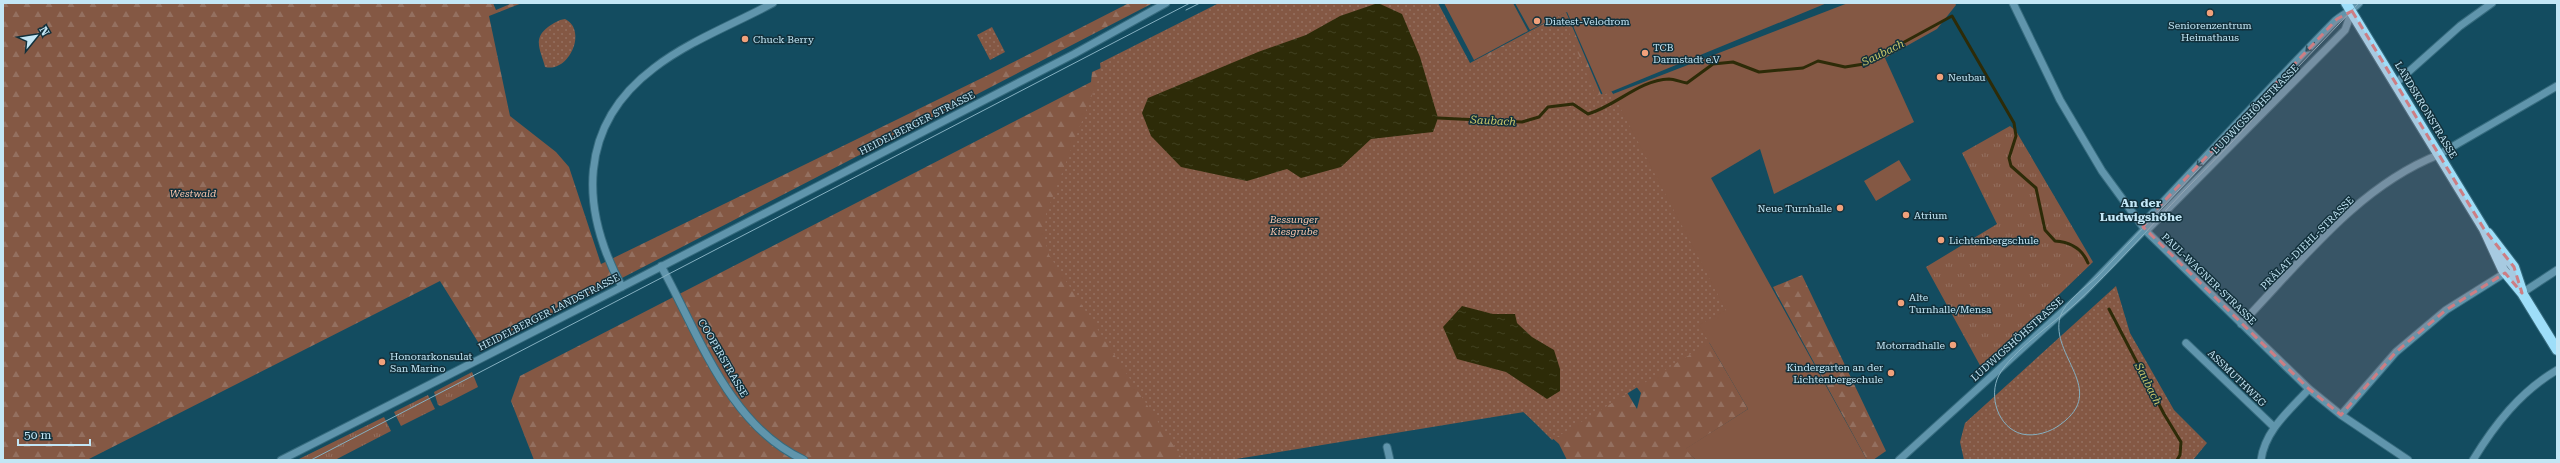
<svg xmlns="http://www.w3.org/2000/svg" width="2560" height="463" viewBox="0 0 2560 463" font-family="'Roboto Serif',serif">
	<defs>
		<pattern id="grass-tufts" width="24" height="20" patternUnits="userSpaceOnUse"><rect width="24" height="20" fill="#845844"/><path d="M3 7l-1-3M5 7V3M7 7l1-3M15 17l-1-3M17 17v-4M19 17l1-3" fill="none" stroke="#947060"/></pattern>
		<pattern id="forest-firs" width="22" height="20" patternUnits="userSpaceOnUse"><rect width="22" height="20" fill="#845844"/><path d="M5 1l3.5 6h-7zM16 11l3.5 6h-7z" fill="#947060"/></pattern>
		<pattern id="park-dots" width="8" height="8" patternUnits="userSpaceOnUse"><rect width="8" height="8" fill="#845844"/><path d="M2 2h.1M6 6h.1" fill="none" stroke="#947060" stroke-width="1.8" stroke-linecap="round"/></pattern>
		<pattern id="water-ripples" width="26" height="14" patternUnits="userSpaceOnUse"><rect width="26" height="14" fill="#2d2b08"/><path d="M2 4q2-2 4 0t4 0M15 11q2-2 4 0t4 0" fill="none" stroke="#404020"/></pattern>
	</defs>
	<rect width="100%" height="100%" fill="#134c60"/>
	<path fill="url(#grass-tufts)" d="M2010 126 2016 131 2093 262 1982 369 1926 267 1997 224 1962 153Z
		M472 372 478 387 441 406 438 405 434 392Z
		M428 395 435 409 401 426 394 412Z
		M384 417 391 431 335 460H297Z"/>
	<path fill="url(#forest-firs)" fill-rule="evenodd" d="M3 3H493L496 10 512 3H522L489 16 510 116 556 152 569 167 601 264 984 77 1129 3H1153L483 350 440 281 87 460H3Z
		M1382 3H1438L1470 63 1566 12 1699 325 1748 409 1686 449 1696 460H1567L1559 444 1521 410 1192 460H534L511 401 520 376 1091 82 1092 72 1124 58ZM1616 359 1641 393 1637 409 1619 379Z
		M1802 275 1886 451 1873 460H1867L1773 287Z"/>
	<path fill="url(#park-dots)" d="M1219 3H1437L1471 66 1562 15 1596 96 1611 91 1621 105 1743 326 1712 341 1552 440 1524 412 1230 460H1183L1049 255 1044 237 1046 214 1101 72 1100 63Z
		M565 19C588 30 569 73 545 67 541 51 532 39 548 27 554 23 558 20 565 19Z
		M992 27 1005 52 990 60 977 35Z
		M2116 286 2130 333 2174 410 2207 443 2193 460H1964L1960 442 1965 423Z"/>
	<path fill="#845844" d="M1444 3H1513L1528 31 1474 60Z
		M1515 3H1827L1603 95 1567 12 1530 30Z
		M1848 3H1955L1956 5 1937 29 1885 58 1914 122 1774 194 1760 149 1711 178 1867 460H1696L1685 449 1748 409 1699 325 1726 310 1613 94Z
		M1899 160 1911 180 1876 201 1864 181Z"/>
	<path fill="url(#water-ripples)" d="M1378 3 1402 14 1420 57 1438 118 1433 132 1371 139 1341 167 1301 178 1287 169 1247 181 1181 167 1151 136 1142 113 1148 98 1258 52 1306 35 1340 16Z
		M1462 306 1493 314H1515L1517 323 1532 337 1554 350 1560 369V391L1547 399 1506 372 1457 359 1443 327Z"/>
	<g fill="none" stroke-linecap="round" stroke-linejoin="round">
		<path stroke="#2d2b08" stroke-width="3" d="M1438 118 1522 122 1539 117 1548 107 1573 104 1588 114C1616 106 1639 80 1669 79 1674 79 1681 82 1687 83L1713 64 1733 62 1759 72 1803 68 1818 61 1845 67 1864 64 1952 16 2014 123 2016 136 2009 158 2011 166 2036 188 2045 230 2055 241C2069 242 2082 248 2088 263
			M2109 309 2164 414 2181 442 2180 455 2177 460"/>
		<defs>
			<path id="minor" d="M2013 3 2060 100 2102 171 2146 231 2309 389 2341 415 2408 460
				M2396 83 2460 26 2492 3
				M2143 227 2149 217C2211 151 2272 85 2335 21 2343 14 2352 11 2359 3
				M2146 231 2345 30 2352 11
				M661 266C699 334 728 425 804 460
				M622 287C580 209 577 126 654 68 689 41 734 24 773 3
				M2522 293 2557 270
				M2241 324C2300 263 2357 187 2438 155L2557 86
				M2186 343 2274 427
				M2341 415 2396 352 2446 310 2505 273
				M1387 447 1390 460
				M281 460 610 293 1074 54 1166 3
				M1899 460 2081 295 2145 229
				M2261 460C2265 430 2290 410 2309 389
				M2473 460C2495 424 2520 392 2557 370"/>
			<path id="major" d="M2346 3 2484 229 2503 270 2522 293 2557 350
				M2488 233 2514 267 2522 291"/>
		</defs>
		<use href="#minor" stroke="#366b7e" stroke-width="9"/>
		<use href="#major" stroke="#366b7e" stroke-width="12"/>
		<use href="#minor" stroke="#6095ac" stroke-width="7"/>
		<use href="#major" stroke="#9edef9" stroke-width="10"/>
		<path stroke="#85b0c1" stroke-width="1" d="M1186 10 1200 3
			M2278 88C2251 125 2217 157 2185 190 2149 228 2113 269 2075 304 2054 323 2012 351 1999 375 1988 396 1998 428 2022 434 2035 437 2051 432 2061 424 2108 390 2050 356 2060 317 2065 301 2085 288 2097 277L2260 104 2278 88 2359 3
			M311 460 1190 3"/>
	</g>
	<defs><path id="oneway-shaft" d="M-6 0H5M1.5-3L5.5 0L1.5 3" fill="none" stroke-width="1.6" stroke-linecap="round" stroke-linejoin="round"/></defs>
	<g stroke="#294e5d">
		<use href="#oneway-shaft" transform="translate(2310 47) rotate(134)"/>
		<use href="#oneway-shaft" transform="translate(2201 162) rotate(134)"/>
	</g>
	<path fill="#cd7e84" fill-opacity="0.2" stroke="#cd7e84" stroke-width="3" stroke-dasharray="8 5" stroke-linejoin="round" d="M2352 11 2484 229 2514 267 2522 293 2505 273 2446 310 2396 352 2341 415 2309 389 2143 227 2149 217 2303 55 2337 19Z"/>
	<g fill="#f1a17b" stroke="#12303b" stroke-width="1.5">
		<circle cx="2210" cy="13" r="4"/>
		<circle cx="1537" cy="21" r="4"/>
		<circle cx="745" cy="39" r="4"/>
		<circle cx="1645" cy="53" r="4"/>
		<circle cx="1940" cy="77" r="4"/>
		<circle cx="1840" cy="208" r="4"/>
		<circle cx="1906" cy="215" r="4"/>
		<circle cx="1941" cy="240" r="4"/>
		<circle cx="1901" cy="303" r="4"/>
		<circle cx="1953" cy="345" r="4"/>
		<circle cx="382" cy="362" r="4"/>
		<circle cx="1891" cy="373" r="4"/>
	</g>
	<g text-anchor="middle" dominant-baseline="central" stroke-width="3" stroke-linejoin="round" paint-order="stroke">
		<g font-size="10" fill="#c3e6f5" stroke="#12303b" text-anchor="start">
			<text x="1545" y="21">Diatest-Velodrom</text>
			<text x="2210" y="25" text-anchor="middle">Seniorenzentrum<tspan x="2210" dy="12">Heimathaus</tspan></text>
			<text x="753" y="39">Chuck Berry</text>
			<text x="1653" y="47">TCB<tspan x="1653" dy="12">Darmstadt e.V</tspan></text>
			<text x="1948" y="77">Neubau</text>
			<text x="1832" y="208" text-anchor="end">Neue Turnhalle</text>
			<text x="1914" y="215">Atrium</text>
			<text x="1949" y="240">Lichtenbergschule</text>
			<text x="1909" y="297">Alte<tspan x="1909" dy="12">Turnhalle/Mensa</tspan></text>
			<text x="1945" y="345" text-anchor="end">Motorradhalle</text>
			<text x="390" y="356">Honorarkonsulat<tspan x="390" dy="12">San Marino</tspan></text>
			<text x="1883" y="367" text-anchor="end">Kindergarten an der<tspan x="1883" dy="12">Lichtenbergschule</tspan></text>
		</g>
		<g font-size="10" fill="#c3e6f5" stroke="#12303b">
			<text transform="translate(2255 109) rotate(-46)">LUDWIGSHÖHSTRASSE</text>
			<text transform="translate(2426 110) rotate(59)">LANDSKRONSTRASSE</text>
			<text transform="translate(917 123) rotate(-27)">HEIDELBERGER STRASSE</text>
			<text transform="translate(2307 243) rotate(-45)">PRÄLAT-DIEHL-STRASSE</text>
			<text transform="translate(2209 279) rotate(44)">PAUL-WAGNER-STRASSE</text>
			<text transform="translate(549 312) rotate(-27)">HEIDELBERGER LANDSTRASSE</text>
			<text transform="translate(2017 339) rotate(-42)">LUDWIGSHÖHSTRASSE</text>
			<text transform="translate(723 358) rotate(60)">COOPERSTRASSE</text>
			<text transform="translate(2237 378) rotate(44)">ASSMUTHWEG</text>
		</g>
		<g font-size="10" font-style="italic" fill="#fbc6ad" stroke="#12303b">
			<text x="193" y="193">Westwald</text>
			<text x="1294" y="219">Bessunger<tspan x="1294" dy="12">Kiesgrube</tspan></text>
		</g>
		<g font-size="11" font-style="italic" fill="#cbc76a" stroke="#12303b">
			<text transform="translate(1883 53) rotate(-26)">Saubach</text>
			<text transform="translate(1493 121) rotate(3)">Saubach</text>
			<text transform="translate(2148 384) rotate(63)">Saubach</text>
		</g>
		<g font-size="12" font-weight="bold" fill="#c3e6f5" stroke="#12303b">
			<text x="2141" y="203">An der<tspan x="2141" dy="14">Ludwigshöhe</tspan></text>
		</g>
	</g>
	<rect width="2560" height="463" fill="none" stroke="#c3e6f5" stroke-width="8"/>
	<g transform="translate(36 36) rotate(60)" stroke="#12303b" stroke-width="3" paint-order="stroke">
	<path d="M0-3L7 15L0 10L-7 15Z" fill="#c3e6f5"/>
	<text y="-6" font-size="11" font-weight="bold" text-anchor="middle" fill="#c3e6f5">N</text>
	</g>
	<path d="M18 439v6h72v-6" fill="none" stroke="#c3e6f5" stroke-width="2"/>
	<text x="24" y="439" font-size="12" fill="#c3e6f5" stroke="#12303b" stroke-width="3" paint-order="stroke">50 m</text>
</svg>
